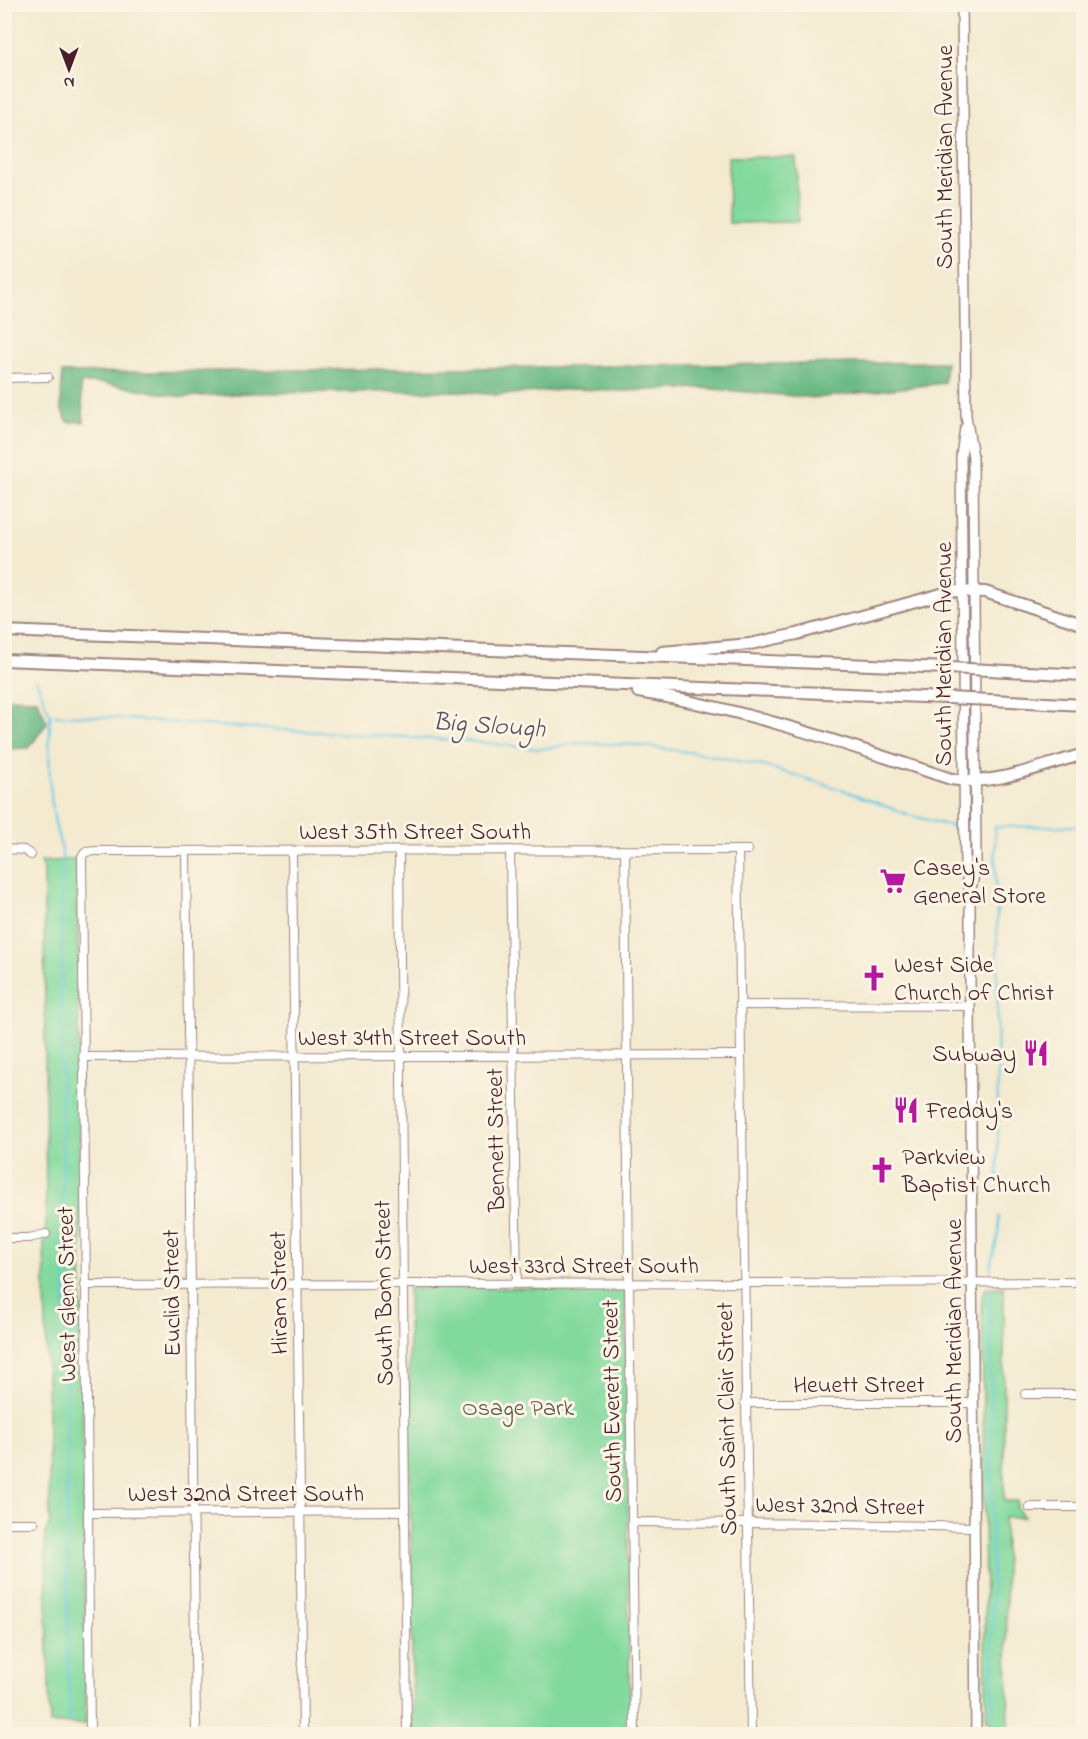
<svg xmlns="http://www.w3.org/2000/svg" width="1088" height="1739" font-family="'Indie Flower',sans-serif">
  <rect width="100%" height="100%" fill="#fcf5e5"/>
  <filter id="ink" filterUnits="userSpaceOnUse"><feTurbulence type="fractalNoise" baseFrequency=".0167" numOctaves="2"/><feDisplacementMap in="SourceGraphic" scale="12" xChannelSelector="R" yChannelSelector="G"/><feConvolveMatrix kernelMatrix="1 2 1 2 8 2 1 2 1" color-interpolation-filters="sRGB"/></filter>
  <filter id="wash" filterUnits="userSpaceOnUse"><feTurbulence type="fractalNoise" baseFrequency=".008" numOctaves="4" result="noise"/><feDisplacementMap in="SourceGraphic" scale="24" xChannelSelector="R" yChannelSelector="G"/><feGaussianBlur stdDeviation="1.35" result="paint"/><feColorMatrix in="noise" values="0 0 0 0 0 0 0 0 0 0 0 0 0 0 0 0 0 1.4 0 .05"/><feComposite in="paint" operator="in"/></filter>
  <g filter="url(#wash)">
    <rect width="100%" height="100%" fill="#f3ead0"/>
    <g fill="#82d99d" stroke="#667c64" stroke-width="1.5">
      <polygon points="728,157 796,157 798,222 729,223"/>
      <polygon points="77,859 86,1724 50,1724 45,1534 50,1523 44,1240 46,1224 44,870 41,862"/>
      <path d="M987,1287H1004V1501H1018L1017,1508L1024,1517L1004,1518L1009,1728C998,1729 989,1727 986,1716L982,1294Z"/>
      <polygon points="408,1288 626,1288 630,1732 413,1733"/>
    </g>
    <g fill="#69b984" stroke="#5a6c58" stroke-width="1.5">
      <polygon points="946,362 944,383 816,398 702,388 622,391 574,389 497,395 458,391 252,393 182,397 133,388 101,383 80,383 84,422 68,422 61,409 62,373"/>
      <polygon points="5,698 37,699 47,723 29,748 5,749"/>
    </g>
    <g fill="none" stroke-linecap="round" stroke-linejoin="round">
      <g stroke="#66c5e4" stroke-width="2">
        <polyline points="36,679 50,715 88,716 220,726 468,741 541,749 578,743 635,745 703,754 768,767 843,790 909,815 954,827"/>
        <path d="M50,715C49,760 47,806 62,849L61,1048L65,1289L69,1723"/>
        <polyline points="996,896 995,827 1084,826"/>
        <polyline points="997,908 998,1176"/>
        <polyline points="991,1271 991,1263 999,1232 999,1216"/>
        <polyline points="990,1289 993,1716"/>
      </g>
    </g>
  </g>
  <g filter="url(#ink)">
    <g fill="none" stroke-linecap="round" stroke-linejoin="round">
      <g stroke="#9e847e" stroke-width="10">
        <g id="minor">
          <polyline points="4,378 48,377"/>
          <polyline points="4,849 24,850 31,855"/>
          <polyline points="510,850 517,1284"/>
          <polyline points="738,850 751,1734"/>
          <polyline points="186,851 196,1734"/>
          <polyline points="292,851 303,1734"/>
          <polyline points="399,851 407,1734"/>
          <polyline points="625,851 629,1284 635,1734"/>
          <polyline points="740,1005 970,1006"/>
          <polyline points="83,1057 741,1055"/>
          <polyline points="4,1238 29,1238 46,1234"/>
          <polyline points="85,1285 1084,1282"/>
          <polyline points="1025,1394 1084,1394"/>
          <polyline points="745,1403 973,1403"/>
          <polyline points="1029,1507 1084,1507"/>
          <polyline points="88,1513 405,1511"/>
          <polyline points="632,1522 841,1524 974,1527"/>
          <polyline points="4,1523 34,1523"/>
          <polyline points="90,1734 82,856 86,852 96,851 748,850"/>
        </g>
      </g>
      <g stroke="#9e847e" stroke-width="12">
        <g id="major">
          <polyline points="962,4 966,416 973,457 976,867 970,892 970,1006 976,1734"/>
          <polyline points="965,428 961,456 965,867 969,887"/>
        </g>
      </g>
      <g stroke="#9e847e" stroke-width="14">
        <g id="highway">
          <polyline points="4,631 948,668"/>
          <polyline points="662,652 750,644 797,634 952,591 985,592 1084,625"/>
          <polyline points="4,660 948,698"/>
          <polyline points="989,670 1084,675"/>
          <path d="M638,692C746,709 848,745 951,779C993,787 1043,765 1084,754"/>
          <polyline points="990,700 1084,705"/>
        </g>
      </g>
      <use href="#minor" stroke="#fff" stroke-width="8"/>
      <use href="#major" stroke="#fff" stroke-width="9"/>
      <use href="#highway" stroke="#fff" stroke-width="10"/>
      <g stroke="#9e847e" stroke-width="14" stroke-linecap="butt">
        <g id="highway-bridge">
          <polyline points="948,668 989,670"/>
          <polyline points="948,698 990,700"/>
        </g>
      </g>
      <use href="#highway-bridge" stroke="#fff" stroke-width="10"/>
    </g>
  </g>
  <defs>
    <g id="supermarket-bare" transform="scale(2.07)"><path d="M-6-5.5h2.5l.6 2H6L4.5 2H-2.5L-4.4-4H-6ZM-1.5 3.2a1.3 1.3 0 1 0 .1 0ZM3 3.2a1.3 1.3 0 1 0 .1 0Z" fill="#b5179e" stroke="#fcf5e5" stroke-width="2.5" paint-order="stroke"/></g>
    <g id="church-bare" transform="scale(2.07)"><path d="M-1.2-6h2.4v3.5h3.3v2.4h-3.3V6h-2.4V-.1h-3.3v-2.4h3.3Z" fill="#b5179e" stroke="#fcf5e5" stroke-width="2.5" paint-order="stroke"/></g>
    <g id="restaurant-bare" transform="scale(2.07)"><path d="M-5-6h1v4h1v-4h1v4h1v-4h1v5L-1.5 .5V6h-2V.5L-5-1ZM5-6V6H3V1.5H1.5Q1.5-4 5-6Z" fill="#b5179e" stroke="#fcf5e5" stroke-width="2.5" paint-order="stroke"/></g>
  </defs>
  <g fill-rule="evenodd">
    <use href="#supermarket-bare" x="893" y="881"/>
    <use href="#church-bare" x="874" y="978"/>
    <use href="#restaurant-bare" x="1036" y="1053"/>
    <use href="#restaurant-bare" x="906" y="1110"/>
    <use href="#church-bare" x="882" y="1170"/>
  </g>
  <g text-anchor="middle" stroke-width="6" stroke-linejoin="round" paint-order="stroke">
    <g font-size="24" fill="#4a1f2b" stroke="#fcf5e5">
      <text transform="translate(944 157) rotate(-90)" y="8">South Meridian Avenue</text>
      <text transform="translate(943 654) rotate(-90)" y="8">South Meridian Avenue</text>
      <text x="415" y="839">West 35th Street South</text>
      <text x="412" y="1045">West 34th Street South</text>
      <text transform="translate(495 1140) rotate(-91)" y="8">Bennett Street</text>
      <text x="584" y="1273">West 33rd Street South</text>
      <text transform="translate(171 1293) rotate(-91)" y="8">Euclid Street</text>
      <text transform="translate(278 1293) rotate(-91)" y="8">Hiram Street</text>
      <text transform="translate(383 1293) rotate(-91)" y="8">South Bonn Street</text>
      <text transform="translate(66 1294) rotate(-91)" y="8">West Glenn Street</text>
      <text transform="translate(953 1331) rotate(-90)" y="8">South Meridian Avenue</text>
      <text x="859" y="1392">Heuett Street</text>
      <text transform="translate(611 1401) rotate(-91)" y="8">South Everett Street</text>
      <text transform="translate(726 1419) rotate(-91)" y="8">South Saint Clair Street</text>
      <text x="246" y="1501">West 32nd Street South</text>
      <text transform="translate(840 1505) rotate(1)" y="8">West 32nd Street</text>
    </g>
    <g font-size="24" fill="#4a1f2b" stroke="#fcf5e5" text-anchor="start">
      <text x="913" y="875">Casey's<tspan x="913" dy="28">General Store</tspan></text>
      <text x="894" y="972">West Side<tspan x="894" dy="28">Church of Christ</tspan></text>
      <text x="1016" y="1061" text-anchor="end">Subway</text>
      <text x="926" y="1118">Freddy's</text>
      <text x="902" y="1164">Parkview<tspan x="902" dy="28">Baptist Church</tspan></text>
    </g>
    <g font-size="24" fill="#5b574d" stroke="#fcf5e5">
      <text x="518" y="1415">Osage Park</text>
    </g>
    <g font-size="26" font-style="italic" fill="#525162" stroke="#fcf5e5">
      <text transform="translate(489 724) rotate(4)" y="9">Big Slough</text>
    </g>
  </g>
  <rect width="1088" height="1739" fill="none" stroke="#fcf5e5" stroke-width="24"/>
  <g transform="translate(69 69) rotate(180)" stroke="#fcf5e5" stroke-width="4.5" paint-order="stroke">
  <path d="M0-4.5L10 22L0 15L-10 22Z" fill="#4a1f2b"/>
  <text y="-9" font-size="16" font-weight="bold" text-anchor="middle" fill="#4a1f2b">N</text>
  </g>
</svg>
